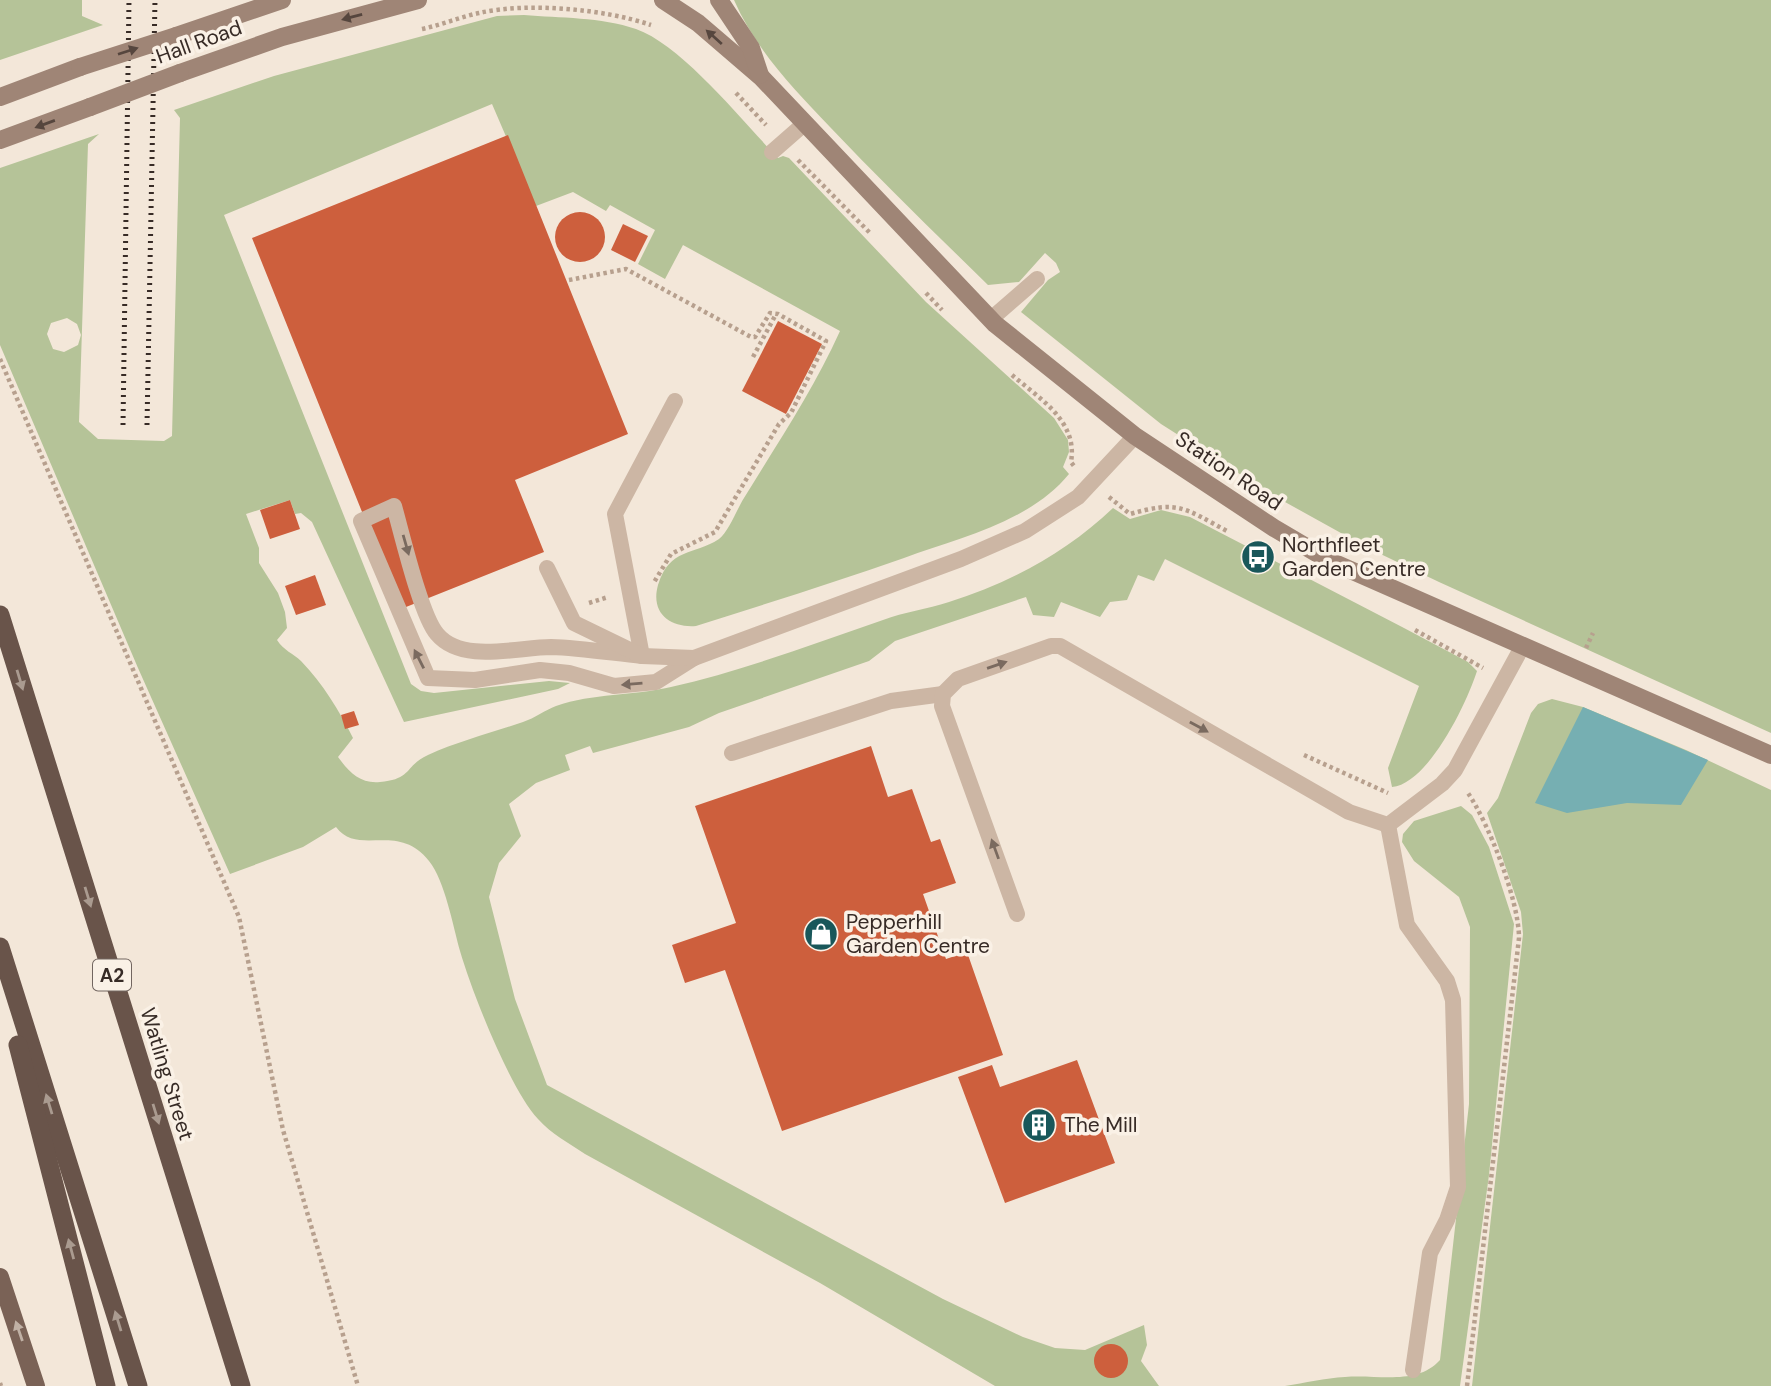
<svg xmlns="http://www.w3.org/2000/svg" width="1771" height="1386" font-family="'DM Sans',sans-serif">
  <rect width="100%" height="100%" fill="#f3e7d9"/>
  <g fill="#b5c398" fill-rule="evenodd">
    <polygon points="0,0 82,0 82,16 103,25 0,60"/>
    <path d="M734,0H1771V733L1439,582L1368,548L1276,497L1161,424L1021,312L1048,280L1060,272L1056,263L1045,253L1019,282L988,285C935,233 881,181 830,127C793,88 756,50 734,0Z"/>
    <path d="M524,15C560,18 601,17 636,29C682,45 743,122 778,158L783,156L789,158L926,302L1054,418L1068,440L1069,452L1063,467L1069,474C1030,522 959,538 904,558C835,582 766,604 696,626C671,628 650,614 658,585C670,547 693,556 719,539C729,531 737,509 744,498C777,444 814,389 840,331L683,245L665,279L638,264L655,230L610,205L606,211L573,192L536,206L492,104L224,215L411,684L421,691L434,693L549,681L570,683L558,689L404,722L312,522L301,513L295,514L290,500L246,514L259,548V563L278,593L285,612L287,628L277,640C284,651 293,653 301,661C323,684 339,710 353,738L338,757C349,772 360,784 380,782C413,779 404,766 428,755C459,741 491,733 523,722C535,718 545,710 556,706C593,693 633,696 671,687C742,671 813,644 883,620C904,612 927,609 949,602C1010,583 1067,552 1113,508L1130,519L1161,510L1190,517L1404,628L1468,662L1477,671C1467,703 1428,784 1392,787L1388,768L1419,686L1165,559L1154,581L1138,575L1127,600L1110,602L1100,617L1061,602L1054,617L1033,615L1026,597L895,641L869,661L719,713L689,727L593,753L590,746L565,755L570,770L536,783L509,804L521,836L499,863L489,897L515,999L547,1085L943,1299L1023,1337L1055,1348L1085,1350L1144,1325L1147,1345L1141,1361L1159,1386H995L820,1283L585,1154C569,1143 551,1134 538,1119C510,1089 472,992 460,951C453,926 445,881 429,861C398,821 358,857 336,827L303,847L230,874L138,668L0,345V168L99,134L88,144L79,422L98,439L164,441L172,436L180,118L174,110L274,76L497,16ZM67,318L77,324L81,335L78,345L64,352L53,349L47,334L51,323Z"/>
    <polygon points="1552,699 1583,707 1686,750 1771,790 1771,1386 1472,1386 1523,934 1521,912 1487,813 1498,798 1531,713 1538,704"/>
    <path d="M1461,806L1472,815L1489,847L1514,924L1489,1175L1460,1386H1285C1305,1383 1325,1378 1345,1377C1377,1374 1417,1386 1440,1360L1469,1104L1470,927L1459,897L1414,861L1402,842L1403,834L1414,821Z"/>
  </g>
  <polygon fill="#76afb2" points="1583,707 1708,760 1681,805 1627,803 1567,813 1535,803"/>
  <g fill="#cd5f3d">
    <polygon points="508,135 628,434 515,480 544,552 401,609 252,238"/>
    <circle cx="580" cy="237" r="25"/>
    <polygon points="623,224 648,236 635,262 611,250"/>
    <polygon points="778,321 822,344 786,414 742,391"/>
    <polygon points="290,500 300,529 270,539 260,510"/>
    <polygon points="315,575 326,605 296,615 285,586"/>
    <polygon points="354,711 359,725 345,729 341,715"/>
    <polygon points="871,746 888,797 912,789 931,842 940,839 956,883 923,894 946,959 967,952 1003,1055 782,1131 725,970 685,983 672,945 736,923 695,806"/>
    <polygon points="1077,1060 1115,1163 1005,1203 958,1077 992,1065 1000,1087"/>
    <circle cx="1111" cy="1361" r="17"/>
  </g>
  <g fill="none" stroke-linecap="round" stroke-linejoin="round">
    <g stroke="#b7a08e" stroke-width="4.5" stroke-dasharray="3.5 3.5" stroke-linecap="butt">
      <path d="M422,29C441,25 460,17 479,13C528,2 604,9 651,25"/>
      <polyline points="736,93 766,125"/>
      <polyline points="798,160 870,233"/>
      <polyline points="569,280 626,269 751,337 755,337 770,313 778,314 826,341 791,413 779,424 715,532 671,554 653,584"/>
      <polyline points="926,293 942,310"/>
      <polyline points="753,357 775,316"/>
      <polyline points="0,359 239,917 283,1130 358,1386"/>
      <path d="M1012,375C1040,399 1078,421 1071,462L1074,466"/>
      <path d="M1109,497L1130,514C1179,500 1184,508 1227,531"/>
      <polyline points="589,603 608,597"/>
      <polyline points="1415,630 1483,668"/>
      <polyline points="1586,648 1593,633"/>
      <polyline points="1304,755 1388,793"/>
      <polyline points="0,1383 1,1386"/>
      <path d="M1467,1386L1519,938C1519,901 1489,824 1468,793"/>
    </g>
    <g stroke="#ccb6a4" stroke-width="16">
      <polyline points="772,152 804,124"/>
      <polyline points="991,319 1037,279"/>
      <path d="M675,401L615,514L642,656C612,653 581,648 551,647C518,647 462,664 437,634C421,616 402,534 394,506L361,521L428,678L475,680L540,670L569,673L614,686L656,682L694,658"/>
      <polyline points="547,568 574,623 642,656 694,658 961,559 1025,531 1078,497 1135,436"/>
      <polyline points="732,753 891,701 943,694"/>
      <polyline points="1388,825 1407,925 1447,981 1453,1000 1458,1187 1447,1220 1430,1253 1413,1370"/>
      <polyline points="1017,914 942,706 943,694 958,679 1051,646 1060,646 1349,812 1388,825 1442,784 1455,770 1522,647"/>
    </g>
    <g stroke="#9f8576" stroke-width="18">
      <polyline points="663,0 698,23 762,78 995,324 1135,436 1274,528 1330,561 1771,755"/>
      <polyline points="719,0 751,48 760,75"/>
      <polyline points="176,36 282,0"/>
      <polyline points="180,73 282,37 418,0"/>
      <polyline points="0,97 80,67"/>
      <polyline points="0,140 90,107"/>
    </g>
    <polyline stroke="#7a6256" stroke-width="18" points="0,1277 36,1386"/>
    <g stroke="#69544a" stroke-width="19">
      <polyline points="0,615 241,1386"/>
      <polyline points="0,947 138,1386"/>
      <polyline points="18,1045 106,1386"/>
    </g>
    <g stroke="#372b26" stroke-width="5" stroke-dasharray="2 5" stroke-linecap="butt">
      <polyline points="123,425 129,0"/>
      <polyline points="147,425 155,0"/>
    </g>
    <g stroke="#9f8576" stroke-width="18">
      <polyline points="80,67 176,36"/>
      <polyline points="90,107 180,73"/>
    </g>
  </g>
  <defs><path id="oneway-solid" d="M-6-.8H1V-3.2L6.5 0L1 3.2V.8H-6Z" transform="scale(1.75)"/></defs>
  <g fill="#56463e">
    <use href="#oneway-solid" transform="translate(352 17) rotate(165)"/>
    <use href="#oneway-solid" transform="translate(714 37) rotate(-138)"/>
    <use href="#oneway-solid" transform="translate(128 51) rotate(-18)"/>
    <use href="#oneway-solid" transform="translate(45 124) rotate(160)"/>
  </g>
  <g fill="#7a6a5f">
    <use href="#oneway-solid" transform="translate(406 545) rotate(74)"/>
    <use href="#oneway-solid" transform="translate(419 659) rotate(-117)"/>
    <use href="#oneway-solid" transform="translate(997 665) rotate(-19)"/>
    <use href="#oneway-solid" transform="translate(632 684) rotate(175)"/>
    <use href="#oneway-solid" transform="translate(1199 727) rotate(29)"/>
    <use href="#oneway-solid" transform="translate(995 849) rotate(-110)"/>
  </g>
  <g fill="#aa9b90">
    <use href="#oneway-solid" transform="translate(20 680) rotate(73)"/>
    <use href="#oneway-solid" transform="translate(88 897) rotate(73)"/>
    <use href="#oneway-solid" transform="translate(49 1104) rotate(-107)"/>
    <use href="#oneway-solid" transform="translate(156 1114) rotate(73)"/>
    <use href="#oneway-solid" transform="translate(71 1249) rotate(-105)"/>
    <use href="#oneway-solid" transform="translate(118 1321) rotate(-107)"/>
  </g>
  <use fill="#c0b1a5" href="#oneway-solid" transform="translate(19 1331) rotate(-109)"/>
  <defs>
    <g id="bus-disc" transform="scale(1.75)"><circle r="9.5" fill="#19575a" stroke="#faf1e6"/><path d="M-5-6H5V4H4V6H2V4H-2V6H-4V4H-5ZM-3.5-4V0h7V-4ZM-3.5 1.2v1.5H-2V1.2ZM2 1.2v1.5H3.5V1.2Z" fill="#fff"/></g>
    <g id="shop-disc" transform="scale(1.75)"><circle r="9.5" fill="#19575a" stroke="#faf1e6"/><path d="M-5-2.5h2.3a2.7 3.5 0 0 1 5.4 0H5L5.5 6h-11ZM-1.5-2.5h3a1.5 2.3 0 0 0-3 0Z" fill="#fff"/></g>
    <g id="building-disc" transform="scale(1.75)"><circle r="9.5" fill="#19575a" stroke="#faf1e6"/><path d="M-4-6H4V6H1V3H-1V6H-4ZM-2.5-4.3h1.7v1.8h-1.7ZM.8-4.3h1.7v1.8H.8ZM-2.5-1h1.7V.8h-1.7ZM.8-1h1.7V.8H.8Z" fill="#fff"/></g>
  </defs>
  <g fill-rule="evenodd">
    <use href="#bus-disc" x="1258" y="557"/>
    <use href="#shop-disc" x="821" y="934"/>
    <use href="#building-disc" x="1039" y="1125"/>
  </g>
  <g text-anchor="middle" stroke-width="7" stroke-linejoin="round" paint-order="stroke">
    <rect fill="#faf1e6" stroke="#726660" stroke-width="2" x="93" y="959.5" width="38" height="31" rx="5"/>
    <g font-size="19" font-weight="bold" fill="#372b26">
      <text x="112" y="982">A2</text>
    </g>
    <g font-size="21" fill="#372b26" stroke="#faf1e6">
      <text transform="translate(199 42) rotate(-20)" y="7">Hall Road</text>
      <text transform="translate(1229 471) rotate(34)" y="7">Station Road</text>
      <text transform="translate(167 1074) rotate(73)" y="7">Watling Street</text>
    </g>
    <g font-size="21" fill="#372b26" stroke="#faf1e6" text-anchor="start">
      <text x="1282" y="552">Northfleet<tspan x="1282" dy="24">Garden Centre</tspan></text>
      <text x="846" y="929">Pepperhill<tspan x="846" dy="24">Garden Centre</tspan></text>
      <text x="1064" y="1132">The Mill</text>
    </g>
  </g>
</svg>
